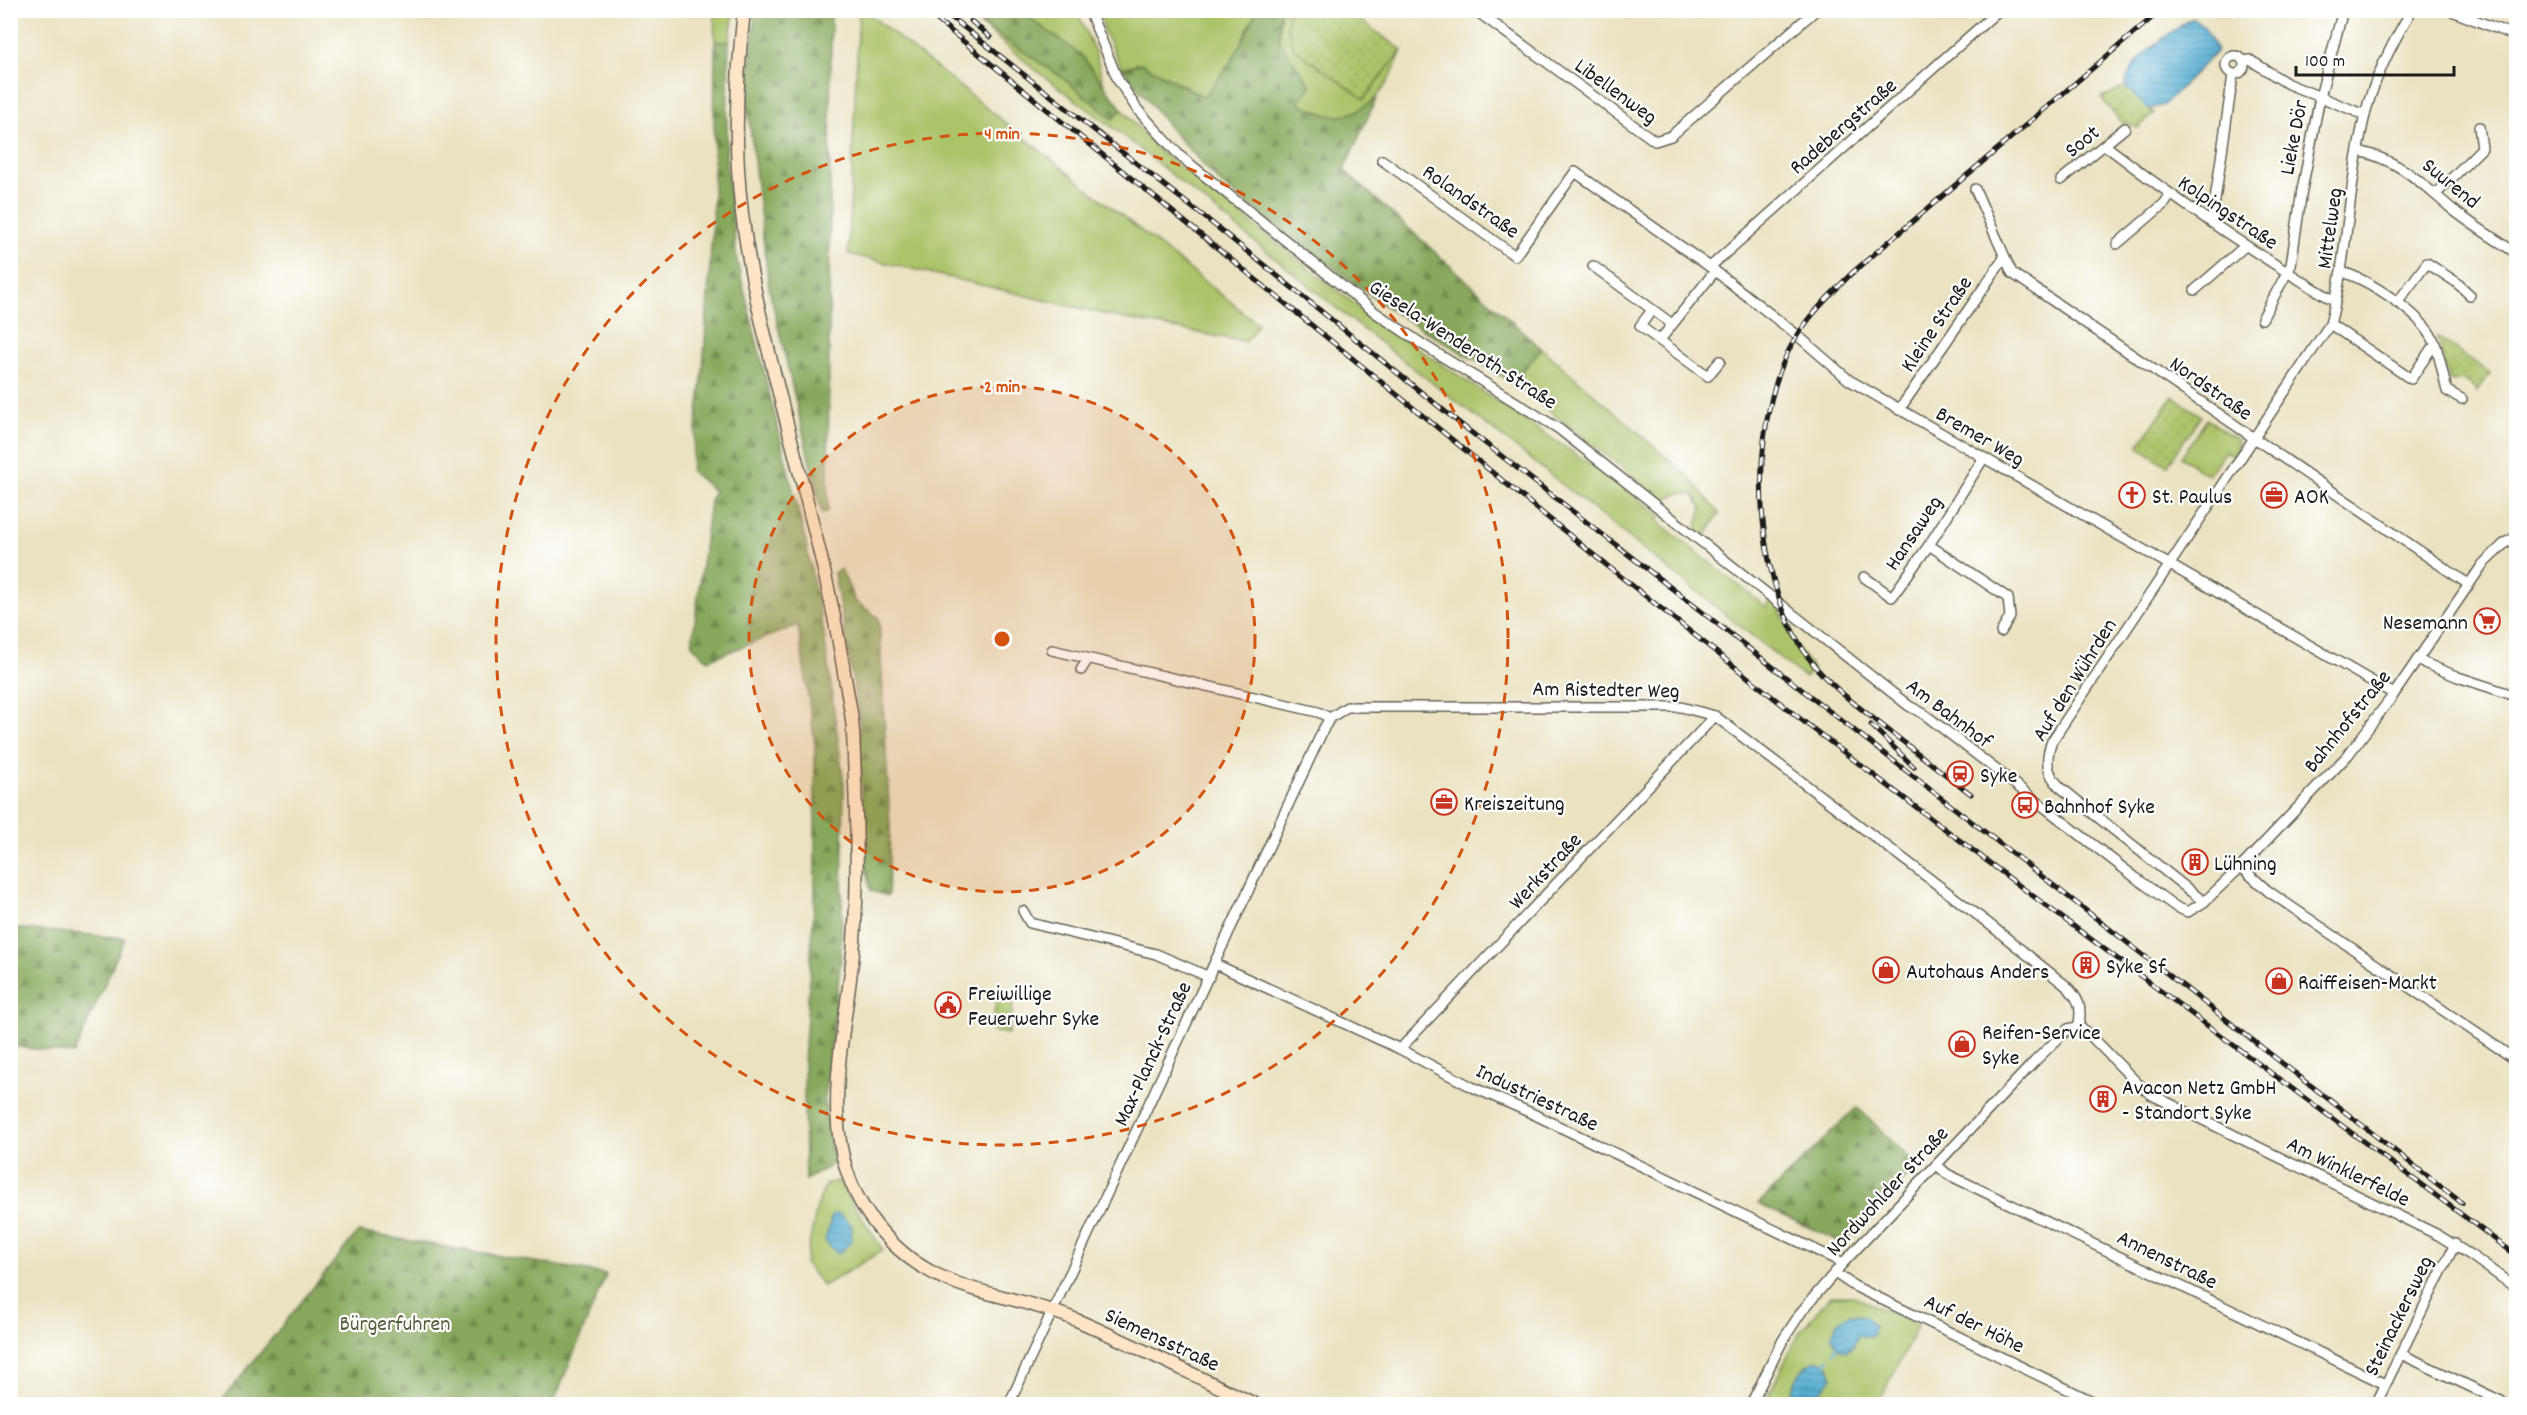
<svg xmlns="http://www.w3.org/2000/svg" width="2527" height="1415" font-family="Dekko,sans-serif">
  <defs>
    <pattern id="forest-firs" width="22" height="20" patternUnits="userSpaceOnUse" patternTransform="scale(1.5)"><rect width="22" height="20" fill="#88a95d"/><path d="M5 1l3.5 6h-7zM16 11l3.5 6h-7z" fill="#6e894c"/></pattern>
    <pattern id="park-dots" width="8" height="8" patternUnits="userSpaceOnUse" patternTransform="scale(1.5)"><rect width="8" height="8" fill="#abc369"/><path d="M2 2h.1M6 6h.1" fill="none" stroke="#93a75a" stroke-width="1.8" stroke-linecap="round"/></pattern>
    <pattern id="water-rules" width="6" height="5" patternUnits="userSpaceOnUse" patternTransform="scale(1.5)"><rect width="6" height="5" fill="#52acd0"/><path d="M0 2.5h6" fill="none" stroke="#438ba8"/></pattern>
  </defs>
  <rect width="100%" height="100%" fill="#fff"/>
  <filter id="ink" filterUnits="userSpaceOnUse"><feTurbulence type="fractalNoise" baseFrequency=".0167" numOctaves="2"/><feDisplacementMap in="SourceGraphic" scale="12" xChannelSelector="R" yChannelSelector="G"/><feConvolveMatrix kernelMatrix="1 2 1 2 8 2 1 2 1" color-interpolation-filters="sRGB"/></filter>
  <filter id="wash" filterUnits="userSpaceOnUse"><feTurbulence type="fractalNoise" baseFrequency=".008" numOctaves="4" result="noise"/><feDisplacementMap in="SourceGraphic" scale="24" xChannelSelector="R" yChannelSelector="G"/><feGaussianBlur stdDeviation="1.35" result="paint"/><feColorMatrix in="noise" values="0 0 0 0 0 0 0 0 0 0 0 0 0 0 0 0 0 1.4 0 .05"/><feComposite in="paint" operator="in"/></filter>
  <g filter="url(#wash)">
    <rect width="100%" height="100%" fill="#eae2c1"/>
    <g fill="#abc369" stroke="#647042" stroke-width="1.5" fill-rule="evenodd">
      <polygon points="714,11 734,11 729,42 715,42"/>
      <polygon points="859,11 865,11 1258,324 1246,342 1121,318 848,254"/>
      <polygon points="1020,11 1074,11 1078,14 1095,52 1104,85 1081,55"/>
      <polygon points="1099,11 1257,11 1233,59 1204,97 1141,63 1122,68 1105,34"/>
      <path d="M1280,11H1289L1287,26L1364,99L1402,50C1391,80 1369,124 1329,117C1319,115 1308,107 1299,103L1279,41Z"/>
      <polygon points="973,18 1059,75 1113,119 1122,109 1157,149 1370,316 1618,483 1661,516 1657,521 1766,607 1771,600 1776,601 1794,643 1813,669 1805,678 1523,453 1360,327 1120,133 1038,72"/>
      <polygon points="1541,348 1689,477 1719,513 1705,537 1696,530 1702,508 1694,495 1681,493 1664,500 1513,383"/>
      <polygon points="2207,419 2236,439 2238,449 2233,456 2225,451 2208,475 2181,457"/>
      <polygon points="998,992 1015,995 1008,1034 991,1031"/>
      <polygon points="839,1182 883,1250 823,1286 805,1264 817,1207 826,1183"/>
      <path d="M1830,1296H1853L1918,1325L1878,1404H1799L1808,1402L1806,1365L1798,1377L1788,1403L1792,1404H1764L1799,1333ZM1875,1328L1871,1337L1858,1335L1838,1348L1831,1336Z"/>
    </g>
    <g fill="url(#forest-firs)" stroke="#52623c" stroke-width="1.5">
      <polygon points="755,11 831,11 828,511 822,514 769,287 747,102"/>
      <polygon points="962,11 1020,11 1081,55 1122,109 1113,119 1059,75"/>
      <path d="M1257,11H1280L1279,41L1311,86L1299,103C1335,120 1342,122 1376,99L1344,170L1541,348L1513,383L1394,312L1222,185L1174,133L1122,68L1141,63L1204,97L1233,59Z"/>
      <polygon points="715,42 729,42 726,163 737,261 805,539 824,634 844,785 841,958 824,1102 835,1163 805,1180 804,1062 815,890 815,745 798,625 708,660 692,645 710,501 714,491 691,471 703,370 713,220"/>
      <polygon points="841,569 855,601 879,618 890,826 888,896 871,891 864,856 859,717 834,573"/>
      <polygon points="11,928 125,938 74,1054 11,1046"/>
      <polygon points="1857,1107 1917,1165 1843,1243 1758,1204"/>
      <polygon points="358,1232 606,1274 553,1404 219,1404"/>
    </g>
    <g fill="url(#park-dots)" stroke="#647042" stroke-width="1.5">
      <polygon points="1289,11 1347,11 1402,50 1364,99 1293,48 1287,26"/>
      <polygon points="2125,87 2154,113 2138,128 2121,122 2101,98"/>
      <path d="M2437,336L2490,373L2477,391C2469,380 2462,380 2449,381Z"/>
      <polygon points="2173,396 2201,416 2167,466 2138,446"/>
    </g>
    <g fill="url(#water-rules)" stroke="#376476" stroke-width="1.5">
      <path d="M2193,18L2204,26L2217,51L2164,105L2149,109L2125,87C2127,61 2172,31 2193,18Z"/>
      <polygon points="838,1213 852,1225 851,1242 838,1254 825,1241 832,1215"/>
      <polygon points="1849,1314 1865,1316 1875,1328 1871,1337 1858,1335 1854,1346 1846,1351 1838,1348 1831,1336 1838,1322"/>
      <path d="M1820,1360L1829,1366L1832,1377C1821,1392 1809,1409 1787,1403C1793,1386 1800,1362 1820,1360Z"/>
    </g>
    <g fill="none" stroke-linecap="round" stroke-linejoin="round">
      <g stroke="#52acd0" stroke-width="3">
        <polyline points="1834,1352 1837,1347"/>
        <polyline points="1825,1363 1829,1359"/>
      </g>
    </g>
  </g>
  <g filter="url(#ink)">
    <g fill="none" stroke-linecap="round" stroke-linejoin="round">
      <g stroke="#646156" stroke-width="12">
        <g id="minor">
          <polyline points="1089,10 1118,80 1137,109 1180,156 1376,313 1422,344 1559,429 1909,706 1924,714 2136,878 2176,907 2188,912 2204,902 2241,867 2348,755 2394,694 2483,564 2505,543 2516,537"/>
          <polyline points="1475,10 1655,141 1671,136 1816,10"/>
          <polyline points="2449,10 2516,36"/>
          <circle cx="2235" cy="65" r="9"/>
          <polyline points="2243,61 2250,60 2288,84 2365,115"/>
          <path d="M2106,146C2177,201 2251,251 2328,297L2336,300"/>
          <path d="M2359,151C2403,162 2418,181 2452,209C2472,225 2495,239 2516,253"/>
          <polyline points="1382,160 1515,256 1575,172 1710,267 1797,335 1849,380 2394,694"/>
          <polyline points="2061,180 2125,128"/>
          <polyline points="1975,189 2012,273 2468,584"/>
          <polyline points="2436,194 2482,148 2479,127"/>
          <polyline points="2212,221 2233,75"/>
          <polyline points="2117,244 2165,203 2170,195"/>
          <polyline points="1593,266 1672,324"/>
          <polyline points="1710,267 1999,10"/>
          <path d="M2342,272C2369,280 2422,314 2434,341C2440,356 2443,375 2447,391L2462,399"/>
          <polyline points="2195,290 2245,246"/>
          <polyline points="2397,303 2427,263 2456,282 2470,295"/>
          <polyline points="1652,310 1640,326 1708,376 1720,361"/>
          <polyline points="2262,319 2291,265 2302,190 2320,97 2343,10"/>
          <polyline points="2330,324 2411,379 2431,349 2436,348"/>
          <polyline points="1660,340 1715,271"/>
          <polyline points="1899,410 2004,258"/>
          <polyline points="1929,545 2008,598 2010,617 2001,632"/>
          <polyline points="1864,577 1892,597 1929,545 1983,459"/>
          <polyline points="1052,650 1318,712 1330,718"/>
          <polyline points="2417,660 2458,677 2516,696"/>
          <polyline points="1081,670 1088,659"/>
          <polyline points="2241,867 2268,891 2516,1060"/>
          <path d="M2204,902L2060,787C2046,773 2045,759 2052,741L2330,324C2348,256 2348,184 2365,115C2374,78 2392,43 2412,10"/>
          <polyline points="1023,911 1030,923 1156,954 1209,977"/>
          <polyline points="1215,964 1400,1049 1472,1087 1529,1112 1843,1263"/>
          <polyline points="2078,1027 2086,1031 2137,1083 2152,1095 2438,1235 2472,1256 2516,1288"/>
          <polyline points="1400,1049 1715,716"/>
          <polyline points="1937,1165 1947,1174 2385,1384"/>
          <polyline points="1835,1273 1854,1286 2098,1404"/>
          <polyline points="2401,1354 2501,1401 2502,1404"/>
          <path d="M1009,1404L1324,728L1330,718L1347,707H1681L1715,716L1984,920L2065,985C2079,998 2083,1008 2078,1027"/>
          <polyline points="1751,1404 1783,1340 1802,1311 1843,1263 2035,1061 2068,1029 2078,1027"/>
          <polyline points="2376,1404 2455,1244"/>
        </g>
      </g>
      <g stroke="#646156" stroke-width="15">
        <path id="secondary" d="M744,10C738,63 735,116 738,169C743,261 770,357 793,447C812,520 831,592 843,666C846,688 852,710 853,732C856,802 859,872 854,941C848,1032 811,1135 870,1217C928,1297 993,1286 1074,1319C1135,1345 1195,1376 1255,1404"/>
      </g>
      <use href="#minor" stroke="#fff" stroke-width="9"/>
      <use href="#secondary" stroke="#fde5c5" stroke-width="12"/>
      <g stroke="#1c1c1c" stroke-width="5">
        <g id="rail">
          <polyline points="925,10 1595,556 1808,725 2037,899 2516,1255"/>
          <polyline points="942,10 1207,219 1463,426 2462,1203"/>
          <polyline points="971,21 990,37"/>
          <polyline points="1871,725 1914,767"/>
          <path d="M1971,794C1943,773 1915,751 1888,730C1864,711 1839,693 1819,671C1754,596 1747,451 1783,363C1797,327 1825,300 1852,273L2161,10"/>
        </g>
      </g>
      <use href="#rail" stroke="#fff" stroke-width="3" stroke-dasharray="9" stroke-linecap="butt"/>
    </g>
  </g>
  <circle cx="1002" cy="639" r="253" fill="#d4530e" fill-opacity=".12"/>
  <g fill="none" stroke="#d4530e" stroke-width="3" stroke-dasharray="10 8">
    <circle cx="1002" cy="639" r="253"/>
    <circle cx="1002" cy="639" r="506"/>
  </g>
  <defs>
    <g id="church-ring" transform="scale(1.35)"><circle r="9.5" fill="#fff" stroke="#c8321e" stroke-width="1.5"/><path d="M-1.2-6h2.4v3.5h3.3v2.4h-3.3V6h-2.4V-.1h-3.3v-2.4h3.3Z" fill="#c8321e"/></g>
    <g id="office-ring" transform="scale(1.35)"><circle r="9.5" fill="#fff" stroke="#c8321e" stroke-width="1.5"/><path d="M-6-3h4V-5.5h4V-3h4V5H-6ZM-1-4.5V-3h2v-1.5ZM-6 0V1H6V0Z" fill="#c8321e"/></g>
    <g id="supermarket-ring" transform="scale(1.35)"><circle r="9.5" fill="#fff" stroke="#c8321e" stroke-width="1.5"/><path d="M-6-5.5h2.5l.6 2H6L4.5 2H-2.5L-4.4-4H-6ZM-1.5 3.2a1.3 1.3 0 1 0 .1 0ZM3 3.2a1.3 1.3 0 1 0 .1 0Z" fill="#c8321e"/></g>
    <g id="station-ring" transform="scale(1.35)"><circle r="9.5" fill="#fff" stroke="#c8321e" stroke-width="1.5"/><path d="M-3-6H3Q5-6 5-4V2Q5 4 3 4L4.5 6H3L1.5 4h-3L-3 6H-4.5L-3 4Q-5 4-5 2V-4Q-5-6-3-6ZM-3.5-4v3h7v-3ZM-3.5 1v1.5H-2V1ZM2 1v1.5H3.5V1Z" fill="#c8321e"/></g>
    <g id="bus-ring" transform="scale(1.35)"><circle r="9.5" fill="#fff" stroke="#c8321e" stroke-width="1.5"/><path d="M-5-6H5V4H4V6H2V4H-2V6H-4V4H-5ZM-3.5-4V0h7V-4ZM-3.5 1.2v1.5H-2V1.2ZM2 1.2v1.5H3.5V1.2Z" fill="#c8321e"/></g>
    <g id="building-ring" transform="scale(1.35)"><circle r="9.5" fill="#fff" stroke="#c8321e" stroke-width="1.5"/><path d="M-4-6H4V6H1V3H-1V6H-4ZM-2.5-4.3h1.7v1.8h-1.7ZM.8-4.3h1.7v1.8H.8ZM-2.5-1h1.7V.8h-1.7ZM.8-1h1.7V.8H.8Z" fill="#c8321e"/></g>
    <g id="shop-ring" transform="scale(1.35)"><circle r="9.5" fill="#fff" stroke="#c8321e" stroke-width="1.5"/><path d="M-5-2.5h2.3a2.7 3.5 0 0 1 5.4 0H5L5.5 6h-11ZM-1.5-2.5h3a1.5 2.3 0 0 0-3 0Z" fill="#c8321e"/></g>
    <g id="civic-ring" transform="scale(1.35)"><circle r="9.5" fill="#fff" stroke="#c8321e" stroke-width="1.5"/><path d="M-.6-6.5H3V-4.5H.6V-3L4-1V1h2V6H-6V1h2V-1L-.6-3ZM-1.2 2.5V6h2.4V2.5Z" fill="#c8321e"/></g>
  </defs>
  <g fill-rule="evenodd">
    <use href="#church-ring" x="2132" y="495"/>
    <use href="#office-ring" x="2274" y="495"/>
    <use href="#supermarket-ring" x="2487" y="621"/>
    <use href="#station-ring" x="1960" y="774"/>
    <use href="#office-ring" x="1444" y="802"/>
    <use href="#bus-ring" x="2025" y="805"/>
    <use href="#building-ring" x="2195" y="862"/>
    <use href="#building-ring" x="2086" y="965"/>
    <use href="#shop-ring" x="1886" y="970"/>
    <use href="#shop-ring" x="2279" y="981"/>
    <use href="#civic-ring" x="948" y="1005"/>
    <use href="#shop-ring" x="1962" y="1044"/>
    <use href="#building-ring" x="2103" y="1099"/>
  </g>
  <g text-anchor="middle" stroke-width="4.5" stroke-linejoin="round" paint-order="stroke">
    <g font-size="22" fill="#1c1c1c" stroke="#fff">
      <text transform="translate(1617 90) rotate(36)" y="8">Libellenweg</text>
      <text transform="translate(1842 125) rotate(-41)" y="8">Radebergstraße</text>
      <text transform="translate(2292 137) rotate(-79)" y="8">Lieke Dör</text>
      <text transform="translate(2081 140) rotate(-39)" y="8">Soot</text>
      <text transform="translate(2452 182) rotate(39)" y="8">Suurend</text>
      <text transform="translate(1472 200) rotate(35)" y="8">Rolandstraße</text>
      <text transform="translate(2229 211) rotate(34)" y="8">Kolpingstraße</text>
      <text transform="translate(2328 228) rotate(-82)" y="8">Mittelweg</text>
      <text transform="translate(1935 323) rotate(-56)" y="8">Kleine Straße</text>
      <text transform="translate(1464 343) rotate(33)" y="8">Giesela-Wenderoth-Straße</text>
      <text transform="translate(2212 387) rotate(35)" y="8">Nordstraße</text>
      <text transform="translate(1981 435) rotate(30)" y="8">Bremer Weg</text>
      <text transform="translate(1912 532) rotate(-56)" y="8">Hansaweg</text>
      <text transform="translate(2073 679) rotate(-58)" y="8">Auf den Wührden</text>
      <text transform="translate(1606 688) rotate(1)" y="8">Am Ristedter Weg</text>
      <text transform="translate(1950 712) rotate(37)" y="8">Am Bahnhof</text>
      <text transform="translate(2346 720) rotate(-51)" y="8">Bahnhofstraße</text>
      <text transform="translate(1544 870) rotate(-47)" y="8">Werkstraße</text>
      <text transform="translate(1151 1053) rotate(-65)" y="8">Max-Planck-Straße</text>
      <text transform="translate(1538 1096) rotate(25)" y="8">Industriestraße</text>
      <text transform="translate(2349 1170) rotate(26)" y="8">Am Winklerfelde</text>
      <text transform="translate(1886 1190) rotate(-47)" y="8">Nordwohlder Straße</text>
      <text transform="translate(2168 1258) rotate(26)" y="8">Annenstraße</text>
      <text transform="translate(2397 1315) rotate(-64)" y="8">Steinackersweg</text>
      <text transform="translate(1975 1322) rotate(26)" y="8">Auf der Höhe</text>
      <text transform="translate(1163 1338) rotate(25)" y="8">Siemensstraße</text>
    </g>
    <g font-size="22" fill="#1c1c1c" stroke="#fff" text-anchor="start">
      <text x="2152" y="503">St. Paulus</text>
      <text x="2294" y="503">AOK</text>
      <text x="2468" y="629" text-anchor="end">Nesemann</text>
      <text x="1980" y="782">Syke</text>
      <text x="1464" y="810">Kreiszeitung</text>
      <text x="2044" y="813">Bahnhof Syke</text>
      <text x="2214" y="870">Lühning</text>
      <text x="2106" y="973">Syke Sf</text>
      <text x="1906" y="978">Autohaus Anders</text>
      <text x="2298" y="989">Raiffeisen-Markt</text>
      <text x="968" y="1000">Freiwillige<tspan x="968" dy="25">Feuerwehr Syke</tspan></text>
      <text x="1982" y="1039">Reifen-Service<tspan x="1982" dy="25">Syke</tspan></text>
      <text x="2122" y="1094">Avacon Netz GmbH<tspan x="2122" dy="25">- Standort Syke</tspan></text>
    </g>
    <g font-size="22" fill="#555f3b" stroke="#fff">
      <text x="395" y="1330">Bürgerfuhren</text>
    </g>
  </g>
  <circle cx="1002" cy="639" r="9" fill="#d4530e" stroke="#fff" stroke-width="3"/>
  <g font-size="18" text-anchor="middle" font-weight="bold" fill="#d4530e" stroke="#fff" stroke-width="4.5" stroke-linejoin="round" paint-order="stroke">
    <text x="1002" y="139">4 min</text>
    <text x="1002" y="392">2 min</text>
  </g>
  <rect width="2527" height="1415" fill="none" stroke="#fff" stroke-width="36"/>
  <path d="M2296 66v9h158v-9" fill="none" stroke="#1c1c1c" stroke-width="3"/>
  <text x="2305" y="66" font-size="18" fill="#1c1c1c" stroke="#ffffff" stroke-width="4.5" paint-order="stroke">100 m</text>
</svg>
